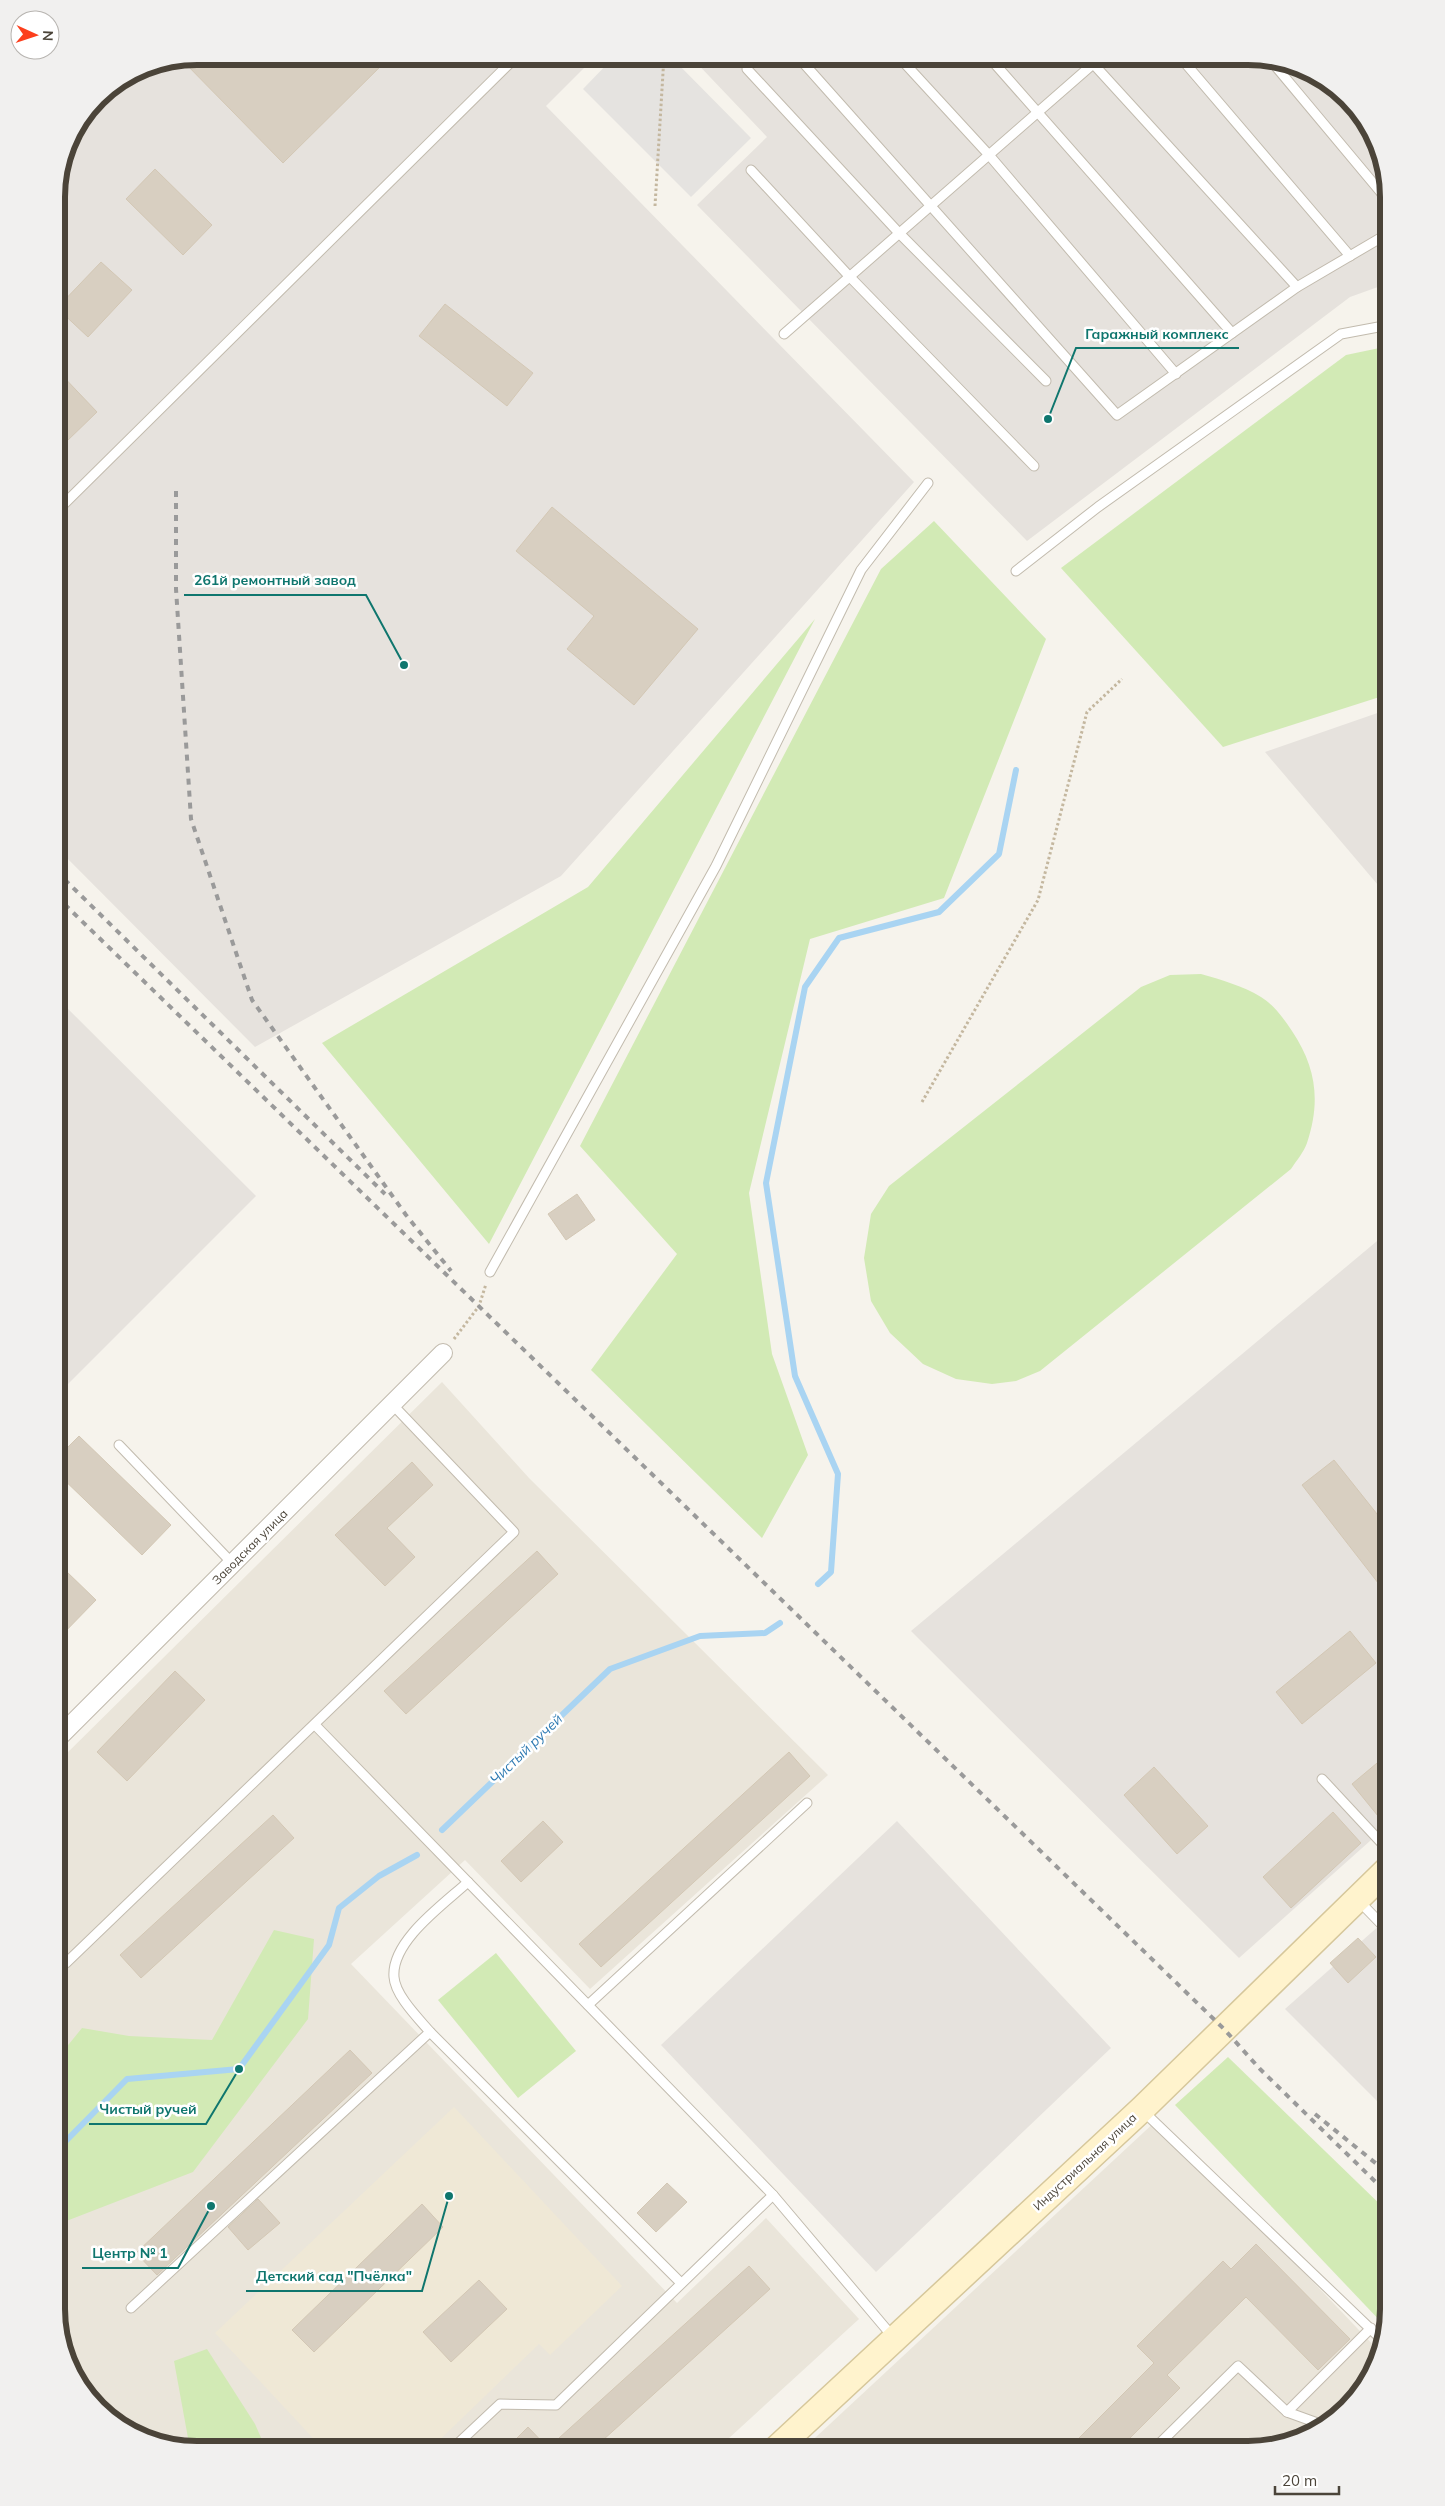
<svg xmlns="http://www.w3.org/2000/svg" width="1445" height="2506" font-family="Mulish,sans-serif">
  <rect width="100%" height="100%" fill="#f6f3ec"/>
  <g fill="#eae5da">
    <polygon points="442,1382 529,1478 828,1775 590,1989 465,1860 351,1964 677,2303 766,2218 859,2319 716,2450 188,2449 119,2426 71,2371 56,2309 56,1764"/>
    <polygon points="1158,2119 1377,2349 1365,2387 1310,2435 1249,2450 802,2450"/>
  </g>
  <g fill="#e6e2dd">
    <polygon points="197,56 596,56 546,106 914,482 561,876 255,1047 56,847 57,188 67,143 98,97 143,67"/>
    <polygon points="690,56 1258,57 1327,80 1374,135 1389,197 1389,283 1350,297 1027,541 697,205 767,137"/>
    <polygon points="1389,709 1389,898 1265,752"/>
    <polygon points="56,997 256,1196 56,1396"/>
    <polygon points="1389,1231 1389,1824 1239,1958 911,1631"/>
    <polygon points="897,1821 1111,2048 876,2272 661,2045"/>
    <polygon points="1389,1917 1389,2113 1285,2009"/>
  </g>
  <polygon fill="#efe8d6" points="454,2107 622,2286 550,2355 539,2344 429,2450 324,2450 215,2333"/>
  <g fill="#d2eab5">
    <polygon points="1389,346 1389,694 1223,747 1061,568 1346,355"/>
    <polygon points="934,521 1046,639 944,898 810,939 749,1193 772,1354 808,1455 762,1538 591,1370 677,1254 580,1146 881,569"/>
    <polygon points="815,619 489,1244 322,1043 588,887"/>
    <path d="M1201,974C1222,980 1243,986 1261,997C1274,1005 1284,1019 1292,1031C1316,1067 1321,1101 1307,1143C1304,1152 1296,1161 1291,1169L1040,1371L1016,1381L992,1384L956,1379L923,1364L890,1333L871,1301L864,1258L871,1214L889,1186L1141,987L1170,975Z"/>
    <polygon points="274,1930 314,1939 308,2019 193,2172 56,2225 56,2060 82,2028 129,2036 212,2040"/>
    <polygon points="496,1953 576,2051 518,2098 438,2000"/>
    <polygon points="1228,2057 1389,2213 1389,2310 1384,2325 1175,2105"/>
    <polygon points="207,2349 255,2424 266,2449 190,2449 174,2361"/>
  </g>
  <polygon fill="#e5e3e0" points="615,56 670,56 751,138 691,197 583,89"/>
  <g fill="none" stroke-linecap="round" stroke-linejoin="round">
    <g stroke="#a9d4f2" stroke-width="6">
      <polyline points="818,1584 831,1572 838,1474 795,1376 766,1183 805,987 839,938 939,912 999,854 1016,770"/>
      <polyline points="442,1830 610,1669 700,1636 765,1633 780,1623"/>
      <polyline points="56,2151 127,2079 239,2069 329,1945 339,1908 379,1876 417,1855"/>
    </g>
  </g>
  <g fill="#d8cfc1" stroke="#d3c7b4">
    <polygon points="196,56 391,56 283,163 181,59"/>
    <polygon points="155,169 212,225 183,255 126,199"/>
    <polygon points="101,262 132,290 88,337 57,308"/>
    <polygon points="445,304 533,373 507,406 419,336"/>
    <polygon points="57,370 97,412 67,441 56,430"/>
    <polygon points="552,507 698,629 634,705 567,649 594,616 516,551"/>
    <polygon points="577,1194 595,1220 566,1240 548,1214"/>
    <polygon points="79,1436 171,1525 142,1555 56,1472 56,1459"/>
    <polygon points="1334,1460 1389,1529 1389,1597 1302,1485"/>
    <polygon points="412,1462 433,1485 387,1528 415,1557 385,1586 335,1535"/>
    <polygon points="537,1551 558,1574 406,1714 384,1691"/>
    <polygon points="66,1571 96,1600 56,1641 56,1581"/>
    <polygon points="1350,1631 1376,1663 1302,1724 1276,1692"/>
    <polygon points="175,1671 205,1700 127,1781 97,1752"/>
    <polygon points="789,1752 810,1776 601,1967 579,1944"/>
    <polygon points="1389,1753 1389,1807 1378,1816 1352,1784"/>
    <polygon points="1154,1767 1208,1826 1177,1854 1124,1795"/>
    <polygon points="1333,1812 1361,1843 1291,1908 1263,1877"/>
    <polygon points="273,1815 294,1838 141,1978 120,1955"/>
    <polygon points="543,1821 563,1842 521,1882 501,1861"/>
    <polygon points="1358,1938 1376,1957 1348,1983 1330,1963"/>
    <polygon points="350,2050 372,2073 157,2275 136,2253"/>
    <polygon points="667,2183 687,2202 656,2232 637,2213"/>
    <polygon points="258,2199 280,2223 248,2250 228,2227"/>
    <polygon points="422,2204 443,2227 314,2352 292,2330"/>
    <polygon points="1256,2244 1350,2339 1318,2370 1246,2297 1167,2375 1180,2388 1118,2450 1067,2450 1154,2363 1137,2346 1223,2261 1231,2269"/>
    <polygon points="749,2266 770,2289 592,2450 505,2450 528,2427 548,2448"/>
    <polygon points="479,2280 507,2309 451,2362 423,2332"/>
  </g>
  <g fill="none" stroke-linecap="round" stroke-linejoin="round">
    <g stroke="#c2bbae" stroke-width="11">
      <g id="service">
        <polyline points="801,56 799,58 1117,415 1297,287 1389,233"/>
        <polyline points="898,56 989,155 1176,374"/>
        <polyline points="988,56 1232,333"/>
        <polyline points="1087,57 1297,287"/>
        <polyline points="1180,57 1350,256"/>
        <polyline points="1272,62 1389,202"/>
        <polyline points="747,69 899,233 1046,381"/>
        <polyline points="751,170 849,276 1034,466"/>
        <polyline points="784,334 1101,57"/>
        <polyline points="56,512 516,57"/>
        <polyline points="1016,571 1098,507 1341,334 1389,325"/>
        <polyline points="490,1272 716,866 861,570 928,483"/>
        <polyline points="119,1445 233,1564"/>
        <polyline points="315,1725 773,2195 893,2337"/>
        <polyline points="1322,1779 1389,1851"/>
        <path d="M468,1882C444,1904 391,1941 394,1977C395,1995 418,2018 430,2032L681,2283"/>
        <polyline points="1358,1900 1389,1932"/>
        <polyline points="56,1953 66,1963 514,1532 392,1404"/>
        <polyline points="588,2005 807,1803"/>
        <polyline points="1142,2110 1380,2338"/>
        <polyline points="131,2308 430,2032"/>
        <polyline points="1287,2412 1323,2425"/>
        <polyline points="451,2450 500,2404 556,2405 773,2195"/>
        <polyline points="1153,2450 1238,2366 1287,2412 1371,2328"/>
      </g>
    </g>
    <g stroke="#c2bbae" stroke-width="20">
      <polyline id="minor" points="56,1740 443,1353"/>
    </g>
    <g stroke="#d6c79b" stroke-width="28">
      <polyline id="secondary" points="775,2450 1142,2109 1389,1868"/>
    </g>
    <g stroke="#c4b79f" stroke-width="3" stroke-dasharray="2.5 2.5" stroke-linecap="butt">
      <polyline points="655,206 664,56"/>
      <polyline points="922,1102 1038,900 1087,712 1122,679"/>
      <polyline points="454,1339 479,1306 486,1284"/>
    </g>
    <use href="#service" stroke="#fff" stroke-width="9"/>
    <use href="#minor" stroke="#fff" stroke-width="18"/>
    <use href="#secondary" stroke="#fff3cd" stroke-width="25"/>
    <g stroke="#9a9a9a" stroke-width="4" stroke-dasharray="6 6" stroke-linecap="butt">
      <polyline points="176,491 176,589 191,819 252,1000 406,1215 451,1271"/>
      <polyline points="56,871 385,1194"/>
      <polyline points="56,896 1224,2029 1260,2069 1389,2195"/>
      <polyline points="1315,2114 1389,2174"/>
    </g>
  </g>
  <g text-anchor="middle" stroke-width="5" stroke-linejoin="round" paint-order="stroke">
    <g font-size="12" fill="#4b4439" stroke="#fff">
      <text transform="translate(250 1547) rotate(-45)" y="4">Заводская улица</text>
      <text transform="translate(1085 2162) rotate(-43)" y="4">Индустриальная улица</text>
    </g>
    <g font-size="14" font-style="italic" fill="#2e7ab2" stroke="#fff">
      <text transform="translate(526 1749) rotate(-44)" y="5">Чистый ручей</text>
    </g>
  </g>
  <path d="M0 0H1445V2506H0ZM197 65H1248A132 132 0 0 1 1380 197V2309A132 132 0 0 1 1248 2441H197A132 132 0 0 1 65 2309V197A132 132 0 0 1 197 65Z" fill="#f1f0ef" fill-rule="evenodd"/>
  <path fill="none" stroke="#4b4439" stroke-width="6" d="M197 65H1248A132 132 0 0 1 1380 197V2309A132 132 0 0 1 1248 2441H197A132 132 0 0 1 65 2309V197A132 132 0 0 1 197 65Z"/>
  <path fill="none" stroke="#0f766e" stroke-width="2" d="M1048 419L1076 348H1239M404 665L366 595H184M239 2069L206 2124H89M211 2206L178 2268H82M449 2196L422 2291H246"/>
  <g fill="#0f766e" stroke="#fff" stroke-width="2">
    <circle cx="1048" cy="419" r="5"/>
    <circle cx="404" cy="665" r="5"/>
    <circle cx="239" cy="2069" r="5"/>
    <circle cx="211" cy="2206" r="5"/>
    <circle cx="449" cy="2196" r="5"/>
  </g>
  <g font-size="14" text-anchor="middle" font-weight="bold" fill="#0f766e" stroke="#fff" stroke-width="5" stroke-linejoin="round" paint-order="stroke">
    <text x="1157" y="339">Гаражный комплекс</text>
    <text x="275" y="585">261й ремонтный завод</text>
    <text x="148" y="2114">Чистый ручей</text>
    <text x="130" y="2258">Центр № 1</text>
    <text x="334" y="2281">Детский сад "Пчёлка"</text>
  </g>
  <g transform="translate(35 35) rotate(93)"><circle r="24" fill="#ffffff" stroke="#b7b4b0"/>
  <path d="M0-4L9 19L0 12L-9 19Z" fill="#fc3f1d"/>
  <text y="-8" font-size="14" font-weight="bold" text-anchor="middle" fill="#4b4439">N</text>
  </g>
  <path d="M1275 2486v8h64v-8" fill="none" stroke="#4b4439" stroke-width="2.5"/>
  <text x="1282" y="2486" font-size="15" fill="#4b4439" stroke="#ffffff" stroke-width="4" paint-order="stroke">20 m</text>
</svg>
